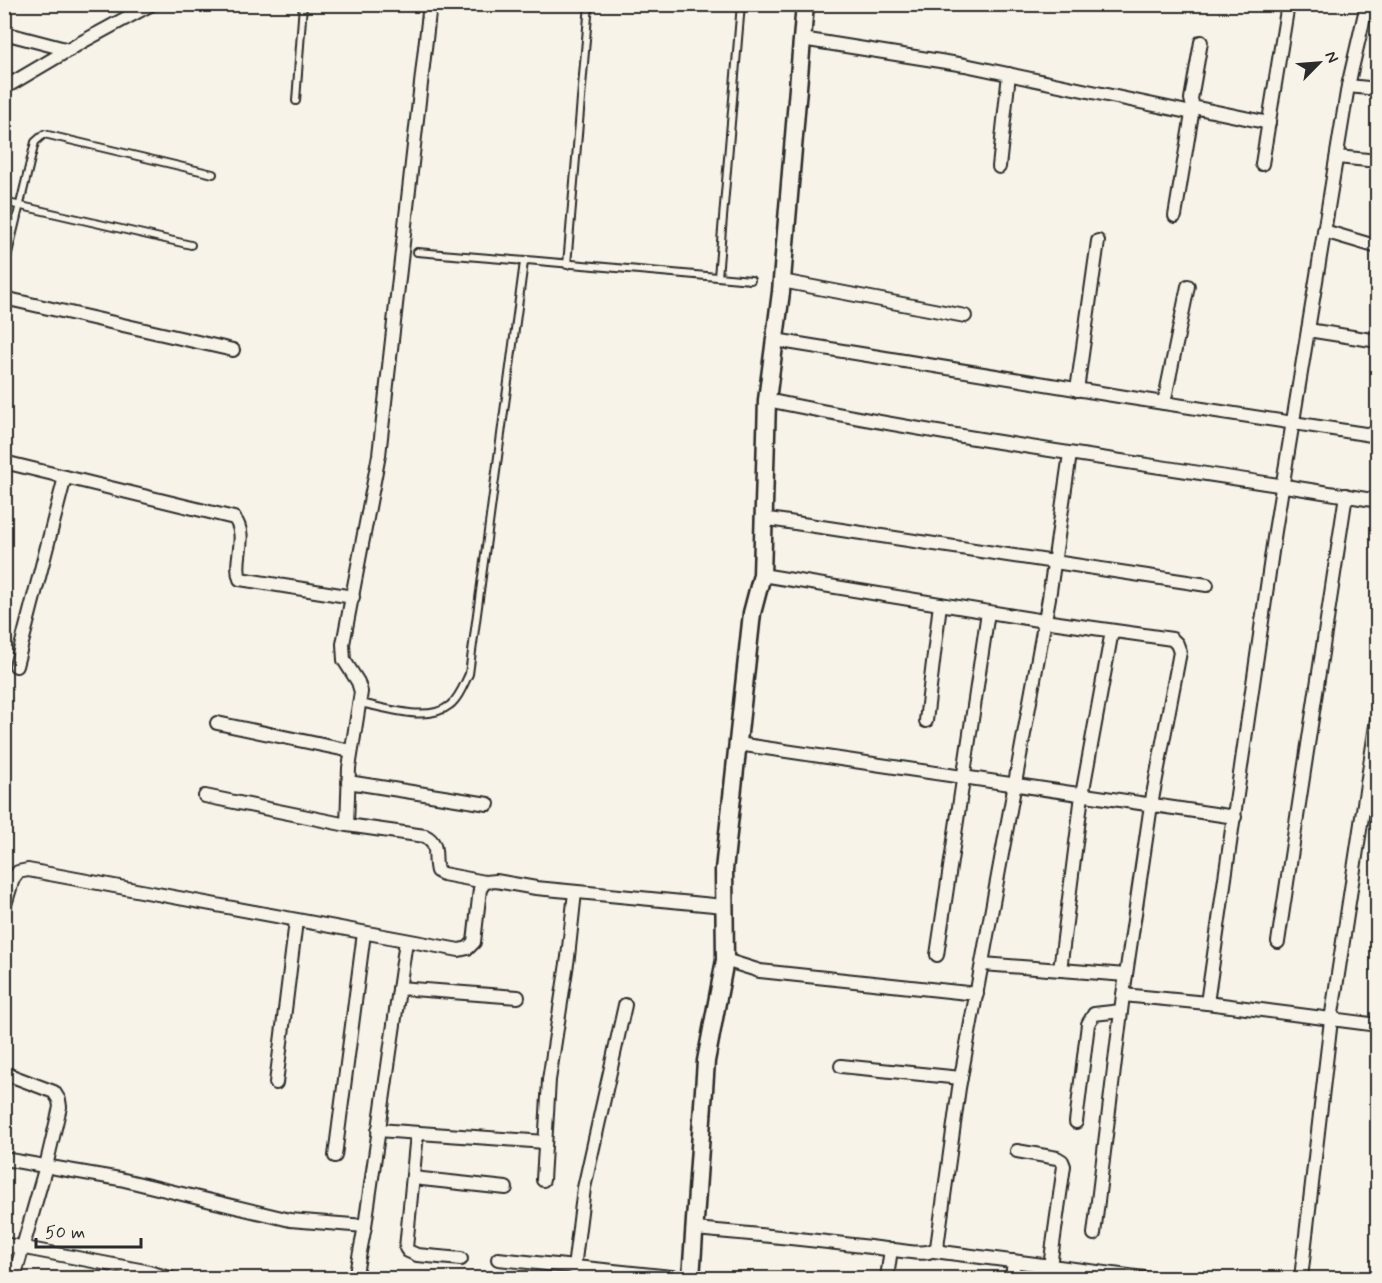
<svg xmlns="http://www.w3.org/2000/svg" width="1382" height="1283" font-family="Mynerve,sans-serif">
  <rect width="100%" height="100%" fill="#f7f3e8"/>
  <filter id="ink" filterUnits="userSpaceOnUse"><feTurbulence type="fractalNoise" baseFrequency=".0167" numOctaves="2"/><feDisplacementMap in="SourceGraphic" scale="12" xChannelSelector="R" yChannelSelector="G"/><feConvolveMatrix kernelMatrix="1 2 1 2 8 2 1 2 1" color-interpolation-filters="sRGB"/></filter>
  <g filter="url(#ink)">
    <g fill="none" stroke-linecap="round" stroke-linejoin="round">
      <g stroke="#2b2b2b" stroke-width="10">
        <g id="service">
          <polyline points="296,101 303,4"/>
          <polyline points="4,202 191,245"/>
          <polyline points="417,252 525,261"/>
          <polyline points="567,265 589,4"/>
          <polyline points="4,270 35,142 44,134 213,174"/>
          <polyline points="718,277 741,4"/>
          <path d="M360,703C386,708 428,723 450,705C459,698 464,684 469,674L524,262L527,260L751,280"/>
        </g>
      </g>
      <g stroke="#2b2b2b" stroke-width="16">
        <g id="minor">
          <polyline points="4,33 69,50"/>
          <polyline points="802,39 965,65 1192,113"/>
          <polyline points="1201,42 1191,99 1193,107 1269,123"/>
          <polyline points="1348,86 1378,89"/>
          <polyline points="4,88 82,42 152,4"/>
          <polyline points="1337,157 1378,161"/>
          <polyline points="1262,164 1288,4"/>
          <polyline points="999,167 1009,74"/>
          <polyline points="1175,216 1193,108"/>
          <polyline points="1324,231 1378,247"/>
          <polyline points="782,281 965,316"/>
          <polyline points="4,298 233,350"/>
          <polyline points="1308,330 1378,341"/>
          <polyline points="775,340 1125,397 1378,436"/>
          <polyline points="1077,390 1098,241"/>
          <path d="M767,400C969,442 1174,467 1378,501"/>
          <polyline points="1164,403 1188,286"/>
          <path d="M4,462L234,518C249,536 233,560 240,579L353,597"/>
          <polyline points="762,518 1207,585"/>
          <polyline points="762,575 1044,621 1172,639 1177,644 1180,652 1151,805 1123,995 1094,1234"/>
          <polyline points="16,666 65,477"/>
          <polyline points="926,721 940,604"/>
          <polyline points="217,723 351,751"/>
          <polyline points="738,744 1235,817"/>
          <polyline points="348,782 488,804"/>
          <path d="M205,796L347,825L425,836C440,843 433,857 437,871L443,874L485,882"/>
          <polyline points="347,825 349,768 361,692 358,682 344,660 343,644 379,455 430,4"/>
          <polyline points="4,908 13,879 18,872 28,870 459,950 468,948 474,942 480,889 485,882 496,881 536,888 724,906"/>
          <polyline points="1278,942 1346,495"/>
          <polyline points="937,955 988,612"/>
          <polyline points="725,960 760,971 977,994"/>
          <polyline points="983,964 1126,975"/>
          <polyline points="1060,970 1082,795 1112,631"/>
          <polyline points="399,988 518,997"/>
          <polyline points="1123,995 1207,1003 1378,1025"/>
          <polyline points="1207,1003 1275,531 1348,86 1367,4"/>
          <polyline points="841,1066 961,1078"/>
          <polyline points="4,1073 54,1092 59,1100 60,1107 46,1166 14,1278"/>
          <polyline points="276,1083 296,921"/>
          <polyline points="1076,1122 1088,1024 1094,1014 1121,1011"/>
          <polyline points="378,1130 545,1142"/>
          <polyline points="417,1133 406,1248 408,1251 417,1255 461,1259"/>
          <polyline points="1017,1151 1057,1158 1062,1161 1064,1166 1050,1266"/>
          <polyline points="335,1156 364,933"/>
          <polyline points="4,1159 120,1179 290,1220 365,1226"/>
          <polyline points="413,1178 506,1188"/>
          <polyline points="543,1180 549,1080 568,957 575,892"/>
          <path d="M695,1229C764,1235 833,1242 902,1251C912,1252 930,1256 937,1247L959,1088L1049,598L1070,454"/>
          <polyline points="4,1244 145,1271 170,1278"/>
          <polyline points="934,1251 1144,1278"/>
          <polyline points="498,1259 681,1278"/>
          <polyline points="574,1268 584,1188 625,1005"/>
          <polyline points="355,1278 365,1226 406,941"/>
          <polyline points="887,1278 891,1249"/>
          <polyline points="1012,1278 1014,1261"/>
          <polyline points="1301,1278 1331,1020 1378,712"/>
        </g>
      </g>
      <g stroke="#2b2b2b" stroke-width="21">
        <polyline id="tertiary" points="691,1278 706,1061 725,960 724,870 752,613 762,575 767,400 781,292 805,4"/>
      </g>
      <use href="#service" stroke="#f7f3e8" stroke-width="6"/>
      <use href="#minor" stroke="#f7f3e8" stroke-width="12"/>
      <use href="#tertiary" stroke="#f7f3e8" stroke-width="16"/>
    </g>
  </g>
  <rect width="1382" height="1283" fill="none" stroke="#f7f3e8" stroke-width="24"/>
  <rect x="12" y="12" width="1358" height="1259" fill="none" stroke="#2b2b2b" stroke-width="2" filter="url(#ink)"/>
  <g transform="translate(1319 63) rotate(65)" stroke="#f7f3e8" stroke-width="4.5" paint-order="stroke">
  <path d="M0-4.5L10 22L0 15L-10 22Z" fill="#2b2b2b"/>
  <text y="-9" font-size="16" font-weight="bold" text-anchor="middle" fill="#2b2b2b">N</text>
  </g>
  <path d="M36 1238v9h105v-9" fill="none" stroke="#2b2b2b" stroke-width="3"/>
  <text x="45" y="1238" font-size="18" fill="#2b2b2b" stroke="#f7f3e8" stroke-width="4.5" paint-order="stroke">50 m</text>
</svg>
